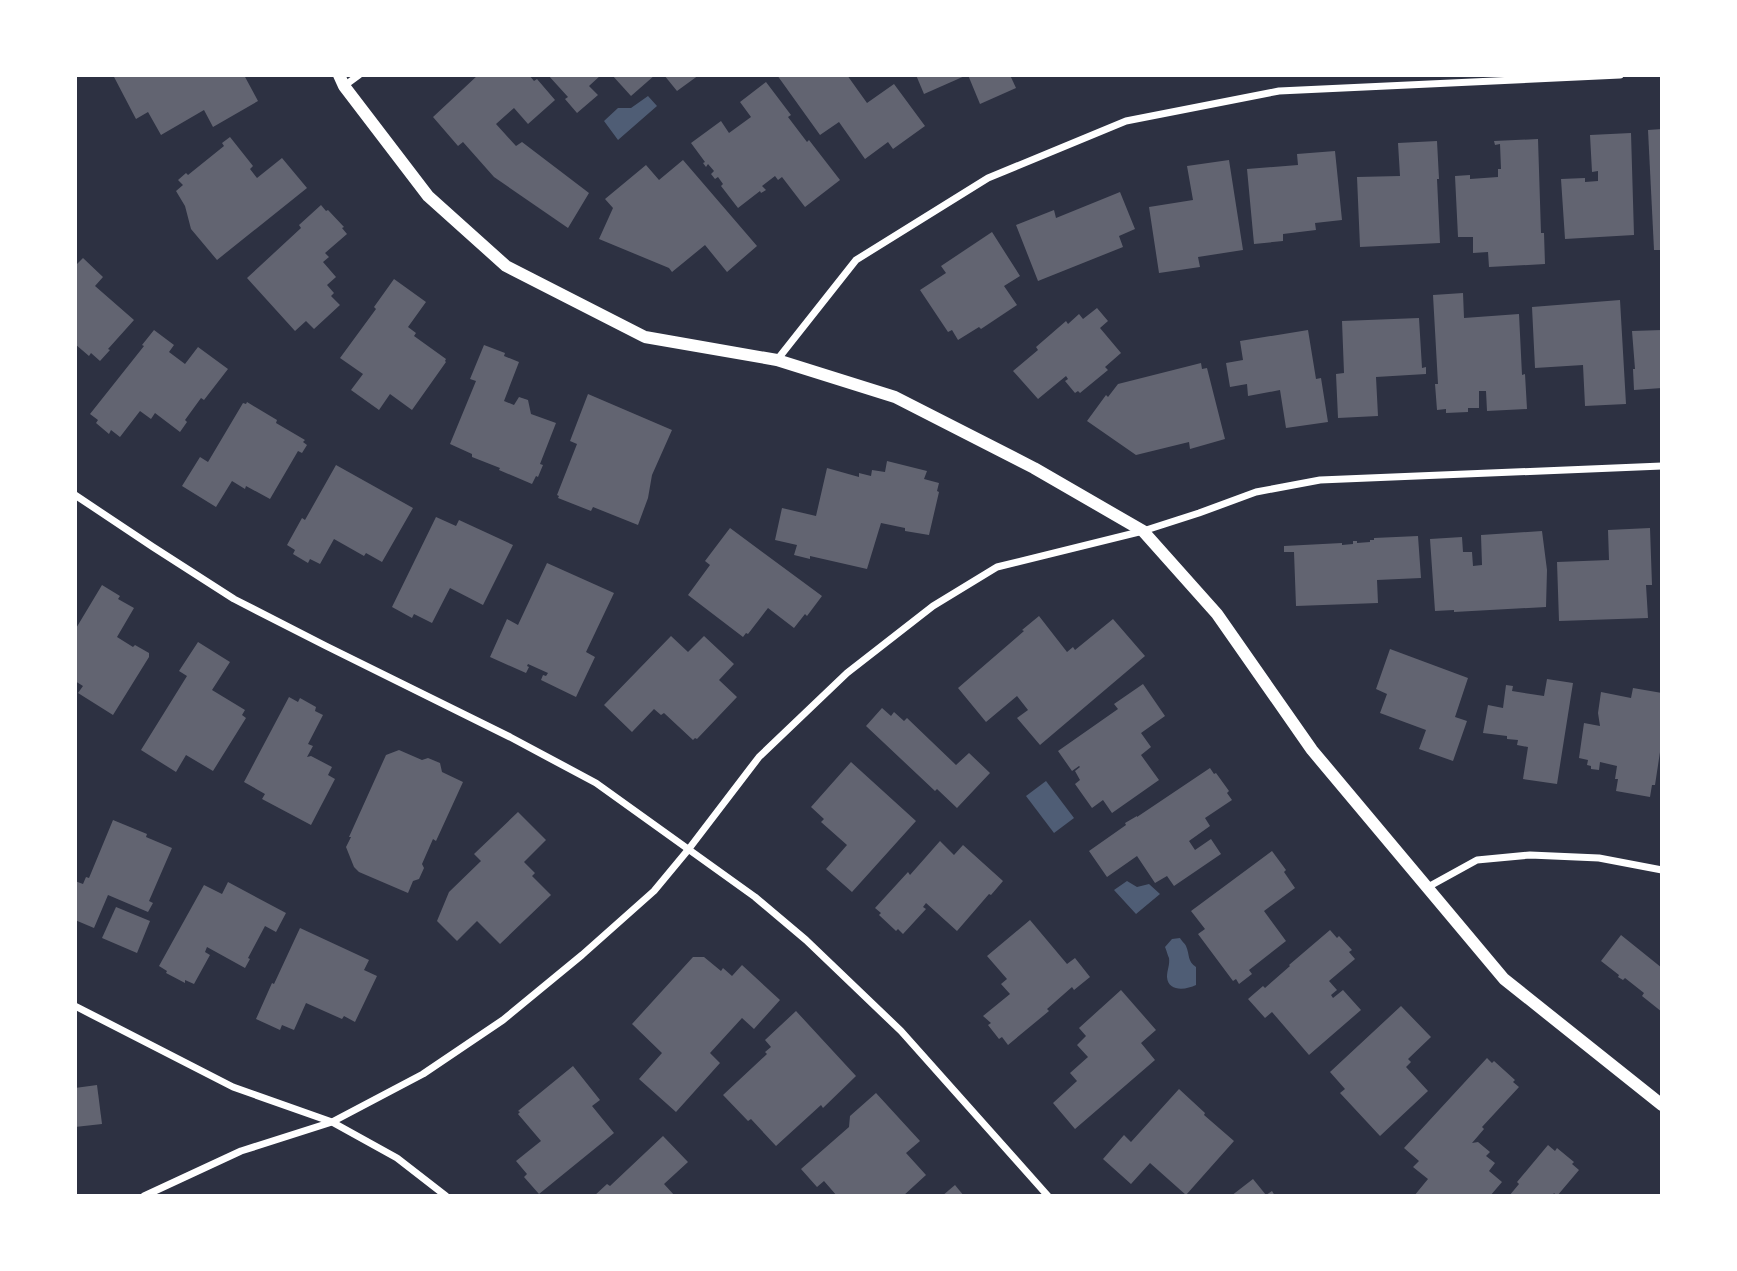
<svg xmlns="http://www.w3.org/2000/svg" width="1737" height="1271" font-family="Raleway,sans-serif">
  <rect width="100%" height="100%" fill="#2d3142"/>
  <g fill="#4f5d75">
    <polygon points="648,96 657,106 618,140 604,121 618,108 631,108"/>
    <polygon points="1046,781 1074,818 1054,833 1026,796"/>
    <polygon points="1127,881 1137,887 1149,884 1160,894 1136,914 1114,890"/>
    <path d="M1180,938C1181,940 1186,945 1186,946C1190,955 1187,961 1196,967V985C1186,990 1168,992 1167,977C1167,970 1170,965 1169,958C1168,956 1166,949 1165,947L1172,939Z"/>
  </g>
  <g fill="#626471">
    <polygon points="113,75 244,75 258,101 213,127 204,110 161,135 148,112 136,119"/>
    <polygon points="478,75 529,75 534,81 537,79 555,100 528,124 514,108 496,124 516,146 522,142 589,193 568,228 494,177 463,142 458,146 433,117"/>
    <polygon points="548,75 601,75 589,86 598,95 577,113 565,99 568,97"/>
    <polygon points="612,75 655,75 631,96"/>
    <polygon points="664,75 699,75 677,91"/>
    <polygon points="777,75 847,75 867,103 894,84 925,126 893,149 888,142 865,159 839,122 820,135"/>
    <polygon points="916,75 967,75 924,94"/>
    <polygon points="968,75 1010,75 1016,88 980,104"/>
    <polygon points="766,82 791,115 788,117 807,142 809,140 840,180 805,207 782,177 778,180 775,176 762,186 766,190 761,193 760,191 738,208 721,186 723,184 718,177 715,179 711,174 714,171 708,164 706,167 703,163 705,162 691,143 721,121 729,133 751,117 740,102"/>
    <polygon points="1662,129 1662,250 1654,250 1648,130"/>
    <polygon points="1631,133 1634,235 1565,239 1561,179 1585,178 1585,182 1598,181 1598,171 1592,172 1590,135"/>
    <polygon points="230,137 253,166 250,169 257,178 282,158 307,188 217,260 191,229 185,206 176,191 183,185 178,180 186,173 188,175 224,146 222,143"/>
    <polygon points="1538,139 1541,233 1544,233 1545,264 1489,267 1488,252 1473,253 1473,237 1458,237 1455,176 1470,175 1470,179 1498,177 1498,169 1501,169 1500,144 1495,145 1494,141"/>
    <polygon points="1437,141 1439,179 1437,179 1440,243 1360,247 1357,177 1400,176 1398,143"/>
    <polygon points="1335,151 1342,220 1315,223 1316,230 1283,234 1283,241 1254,244 1247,169 1298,165 1297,154"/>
    <polygon points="683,160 757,246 727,272 705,245 672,272 669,268 599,239 613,208 605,199 646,165 659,180"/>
    <polygon points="1229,160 1243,250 1198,257 1200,267 1159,273 1149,207 1193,200 1187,166"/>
    <polygon points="1120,192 1135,229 1119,236 1123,247 1038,281 1016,225 1054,210 1056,218"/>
    <polygon points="321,205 326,211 328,210 344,227 342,228 347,234 325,253 329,257 323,262 336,277 327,285 334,293 331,296 340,305 314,329 306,321 295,331 247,278 301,228 299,225"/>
    <polygon points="992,232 1020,276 1004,286 1017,305 981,329 979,327 958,340 952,330 948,332 920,290 946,273 941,266"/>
    <polygon points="83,258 103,277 95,286 134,320 108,349 110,350 100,361 91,353 89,356 75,344 75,266"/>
    <polygon points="394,279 426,302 408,327 416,333 414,336 446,359 445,361 446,362 412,410 390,394 379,410 351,390 363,374 340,358 376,309 374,307"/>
    <polygon points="1463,293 1464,318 1519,314 1522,375 1525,374 1527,409 1487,411 1486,391 1479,391 1479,408 1468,408 1468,412 1446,413 1446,409 1437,410 1435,384 1438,384 1433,295"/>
    <polygon points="1620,300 1626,404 1585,406 1583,365 1535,368 1532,307"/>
    <polygon points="1097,308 1108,321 1100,328 1121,353 1105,367 1108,370 1080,393 1078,391 1075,393 1065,381 1068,379 1066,376 1038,399 1013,371 1038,350 1036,347 1066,321 1068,324 1079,314 1083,319"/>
    <polygon points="1419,318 1422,368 1426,367 1426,374 1376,377 1378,416 1338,418 1336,374 1344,373 1342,321"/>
    <polygon points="154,330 174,345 169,352 185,364 198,347 228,369 204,400 201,398 185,420 187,422 180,432 155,413 151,419 140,411 120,437 111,430 109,434 96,423 98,420 90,414 144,346 142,345"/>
    <polygon points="1308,330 1316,379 1321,378 1328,422 1286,428 1280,390 1248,396 1247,384 1230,387 1226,363 1243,360 1240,341"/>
    <polygon points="1662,330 1662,388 1634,390 1633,369 1635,369 1632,331"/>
    <polygon points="484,345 505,353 504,356 519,362 504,401 514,405 519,397 528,400 531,414 556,423 540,464 543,465 538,477 536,476 532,484 499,470 500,468 472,457 472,454 450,444 476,381 470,379"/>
    <polygon points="1201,363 1202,369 1207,368 1225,439 1190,449 1189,442 1136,455 1087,421 1106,395 1108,397 1118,384"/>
    <polygon points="588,394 672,430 652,475 648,498 638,525 593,507 591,511 558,498 559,496 557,495 577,444 570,441"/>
    <polygon points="247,402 277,420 276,423 305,440 303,442 307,445 302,453 298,451 270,499 246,486 245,489 232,481 216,507 182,486 200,457 208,462 243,403 246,404"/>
    <polygon points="887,461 927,471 924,479 939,483 937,491 939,492 929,535 905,531 905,528 881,523 867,569 810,556 810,559 794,555 797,545 775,540 782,508 816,516 827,468 859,477 859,473 871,476 872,470 885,472"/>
    <polygon points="336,465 413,508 382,562 366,553 364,556 334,539 320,564 310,559 308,563 293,554 295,550 287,545 302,518 305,520"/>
    <polygon points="436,517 456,526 459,520 513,545 483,605 450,588 432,623 414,614 412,618 392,607"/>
    <polygon points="730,528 822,596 807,616 805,614 794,628 768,608 748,634 746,633 743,637 688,595 710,565 705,561"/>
    <polygon points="1650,528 1652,585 1646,585 1648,618 1559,621 1557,562 1609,560 1608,530"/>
    <polygon points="1542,531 1547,570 1546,607 1454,612 1454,610 1435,611 1430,539 1462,537 1463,552 1472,552 1473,566 1482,565 1481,535"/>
    <polygon points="1418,536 1421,578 1377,580 1378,603 1296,606 1294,552 1284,552 1284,546 1342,543 1342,545 1353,544 1353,541 1357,541 1357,543 1370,542 1370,540 1374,540 1374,538"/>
    <polygon points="547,563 614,593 586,652 595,657 576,697 541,680 543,675 546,676 548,673 528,664 527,666 529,667 526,673 490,657 507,619 518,625"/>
    <polygon points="102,585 120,596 118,599 134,608 117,637 133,647 135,645 149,653 149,657 113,715 78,693 83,686 75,681 75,630"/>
    <polygon points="1039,616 1067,652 1073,647 1075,650 1113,619 1145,656 1040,745 1017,718 1028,710 1017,696 986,722 958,688 1024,631 1022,630"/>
    <polygon points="671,636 688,652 704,636 734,664 719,680 737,697 697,739 695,738 693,740 664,713 661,715 654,709 632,732 604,705"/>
    <polygon points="198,642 230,662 212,690 245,710 242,715 246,718 213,771 186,755 176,772 141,750 187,676 179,671"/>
    <polygon points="1390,649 1468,678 1455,717 1467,721 1453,761 1419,749 1426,730 1380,713 1387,694 1376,689"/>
    <polygon points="1547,679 1573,683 1557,784 1523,779 1528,747 1517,745 1518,740 1507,739 1507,736 1483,733 1488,705 1503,708 1506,685 1513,686 1512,691 1544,696"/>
    <polygon points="1143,684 1165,716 1141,733 1151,747 1141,755 1159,780 1112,813 1103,800 1092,808 1075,784 1080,780 1075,771 1080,767 1079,766 1072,771 1058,751 1118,709 1114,704"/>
    <polygon points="1633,688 1662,693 1662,739 1655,785 1652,785 1650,797 1616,791 1618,779 1615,779 1617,766 1600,762 1599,770 1591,769 1591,766 1587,765 1588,760 1579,758 1584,723 1600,726 1598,713 1601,692 1631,698"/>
    <polygon points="289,697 298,702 300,698 316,707 315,711 323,715 308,744 313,746 307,757 311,756 332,767 328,775 335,779 311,825 262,799 265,794 244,782"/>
    <polygon points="882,708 891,716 894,712 904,721 907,718 956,765 969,753 990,773 957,808 937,789 935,791 866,726"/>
    <polygon points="399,750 422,760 428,758 440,763 442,772 463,782 436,841 433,839 422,864 424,868 419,879 413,881 408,893 359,872 354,867 346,847 351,837 349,837 386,755"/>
    <polygon points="851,762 916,821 852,892 826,869 847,845 821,822 824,819 811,807"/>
    <polygon points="1210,768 1214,774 1216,773 1229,791 1227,793 1232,800 1205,818 1210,826 1189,841 1195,850 1211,839 1221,854 1174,886 1167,876 1155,883 1137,856 1107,877 1089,851 1126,825 1125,823 1137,816 1137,817"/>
    <polygon points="518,812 546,840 524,862 535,873 532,876 551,895 500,944 477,921 457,941 437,921 449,892 481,861 474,854"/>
    <polygon points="113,820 147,834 146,837 172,848 149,901 153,903 148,912 108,895 94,928 75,920 75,881 83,884 86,877 89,878"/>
    <polygon points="940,841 954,855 963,845 1003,881 991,895 989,894 957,931 926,903 923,907 926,909 903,934 898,929 896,931 879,915 881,913 875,908 908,872 910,875"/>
    <polygon points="1272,851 1286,870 1284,872 1295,888 1264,911 1286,941 1249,970 1252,974 1239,984 1236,979 1233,981 1198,934 1205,929 1191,911"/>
    <polygon points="228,882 286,913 276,932 265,926 248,958 250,959 245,968 207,947 205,952 210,955 194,984 185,980 185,983 166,973 167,971 159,966 204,885 222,894"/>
    <polygon points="116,907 150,921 137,953 102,938"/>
    <polygon points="1030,920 1067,964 1075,958 1090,977 1074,990 1072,987 1047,1009 1049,1011 1008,1045 1002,1037 999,1039 988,1025 991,1023 983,1016 1010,994 1001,984 1007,979 987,956"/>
    <polygon points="300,928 369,960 364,970 377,976 355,1022 344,1016 342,1019 306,1003 294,1030 282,1025 280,1030 256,1019 272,983 274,984"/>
    <polygon points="1330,930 1337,938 1339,936 1352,950 1349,952 1355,959 1329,981 1337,990 1331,995 1333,998 1343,990 1361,1010 1309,1055 1272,1012 1265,1018 1248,999 1263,986 1265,988 1290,966 1289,965"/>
    <polygon points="1621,935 1662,968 1662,1012 1642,996 1644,993 1625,978 1623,980 1618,977 1619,975 1601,961"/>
    <polygon points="693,957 704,957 721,971 723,968 732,976 742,965 780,1000 754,1029 742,1018 710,1053 720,1063 676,1112 639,1079 662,1053 632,1024"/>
    <polygon points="1121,990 1156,1030 1141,1043 1155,1060 1075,1129 1053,1103 1077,1081 1070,1073 1088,1057 1077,1045 1086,1036 1079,1028"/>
    <polygon points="1401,1006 1431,1037 1408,1059 1411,1062 1406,1067 1428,1091 1380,1136 1340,1093 1345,1089 1330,1072"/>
    <polygon points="796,1011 856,1076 823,1108 821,1105 776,1146 751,1119 748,1121 723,1095 767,1054 765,1052 771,1047 765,1040"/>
    <polygon points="1487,1058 1492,1063 1494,1061 1515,1080 1513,1082 1519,1087 1482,1127 1484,1129 1472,1143 1478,1142 1490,1152 1486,1156 1495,1163 1489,1171 1502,1182 1490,1196 1414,1196 1428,1179 1413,1167 1419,1161 1404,1148"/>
    <polygon points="573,1066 600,1100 592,1106 614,1133 539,1194 524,1177 527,1174 516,1161 541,1141 518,1114 520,1112 518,1111"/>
    <polygon points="97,1085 102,1124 75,1127 75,1088"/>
    <polygon points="1179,1089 1205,1113 1204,1115 1234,1141 1186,1195 1150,1163 1131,1184 1103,1159 1124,1135 1131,1142"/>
    <polygon points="876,1093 920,1141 906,1153 926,1175 903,1196 896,1194 894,1196 837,1196 824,1181 817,1187 801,1169 849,1127 850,1116"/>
    <polygon points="663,1136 688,1162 664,1184 675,1196 594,1196 607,1184 610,1186"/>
    <polygon points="1548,1145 1555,1151 1557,1148 1574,1162 1572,1164 1579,1170 1557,1196 1554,1193 1552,1196 1509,1196 1519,1184 1517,1182"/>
    <polygon points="1253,1179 1266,1195 1272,1191 1275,1196 1231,1196"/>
    <polygon points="955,1185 964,1196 942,1196"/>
  </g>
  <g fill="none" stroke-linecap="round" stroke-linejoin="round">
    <g stroke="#fff" stroke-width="7">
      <polyline points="344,86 359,75"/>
      <polyline points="777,360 856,260 988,178 1126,121 1279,91 1620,75"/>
      <polyline points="75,495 153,547 234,599 326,646 510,737 596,783 755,897 806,940 901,1031 1048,1196"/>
      <polyline points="1428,887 1477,860 1530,855 1599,858 1662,870"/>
      <polyline points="75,1006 233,1087 332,1122 397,1158 446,1196"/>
      <polyline points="144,1196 241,1151 332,1122 423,1074 503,1020 582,955 654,891 688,850 759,757 847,673 933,606 997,567 1143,531 1199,513 1256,492 1320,480 1662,466"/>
    </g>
    <polyline stroke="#fff" stroke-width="12" points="339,75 344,86 428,196 506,266 645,337 777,360 895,397 1034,468 1143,531 1217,614 1312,750 1504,979 1662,1105"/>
  </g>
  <rect width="1737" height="1271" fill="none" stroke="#ffffff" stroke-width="154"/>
</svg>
